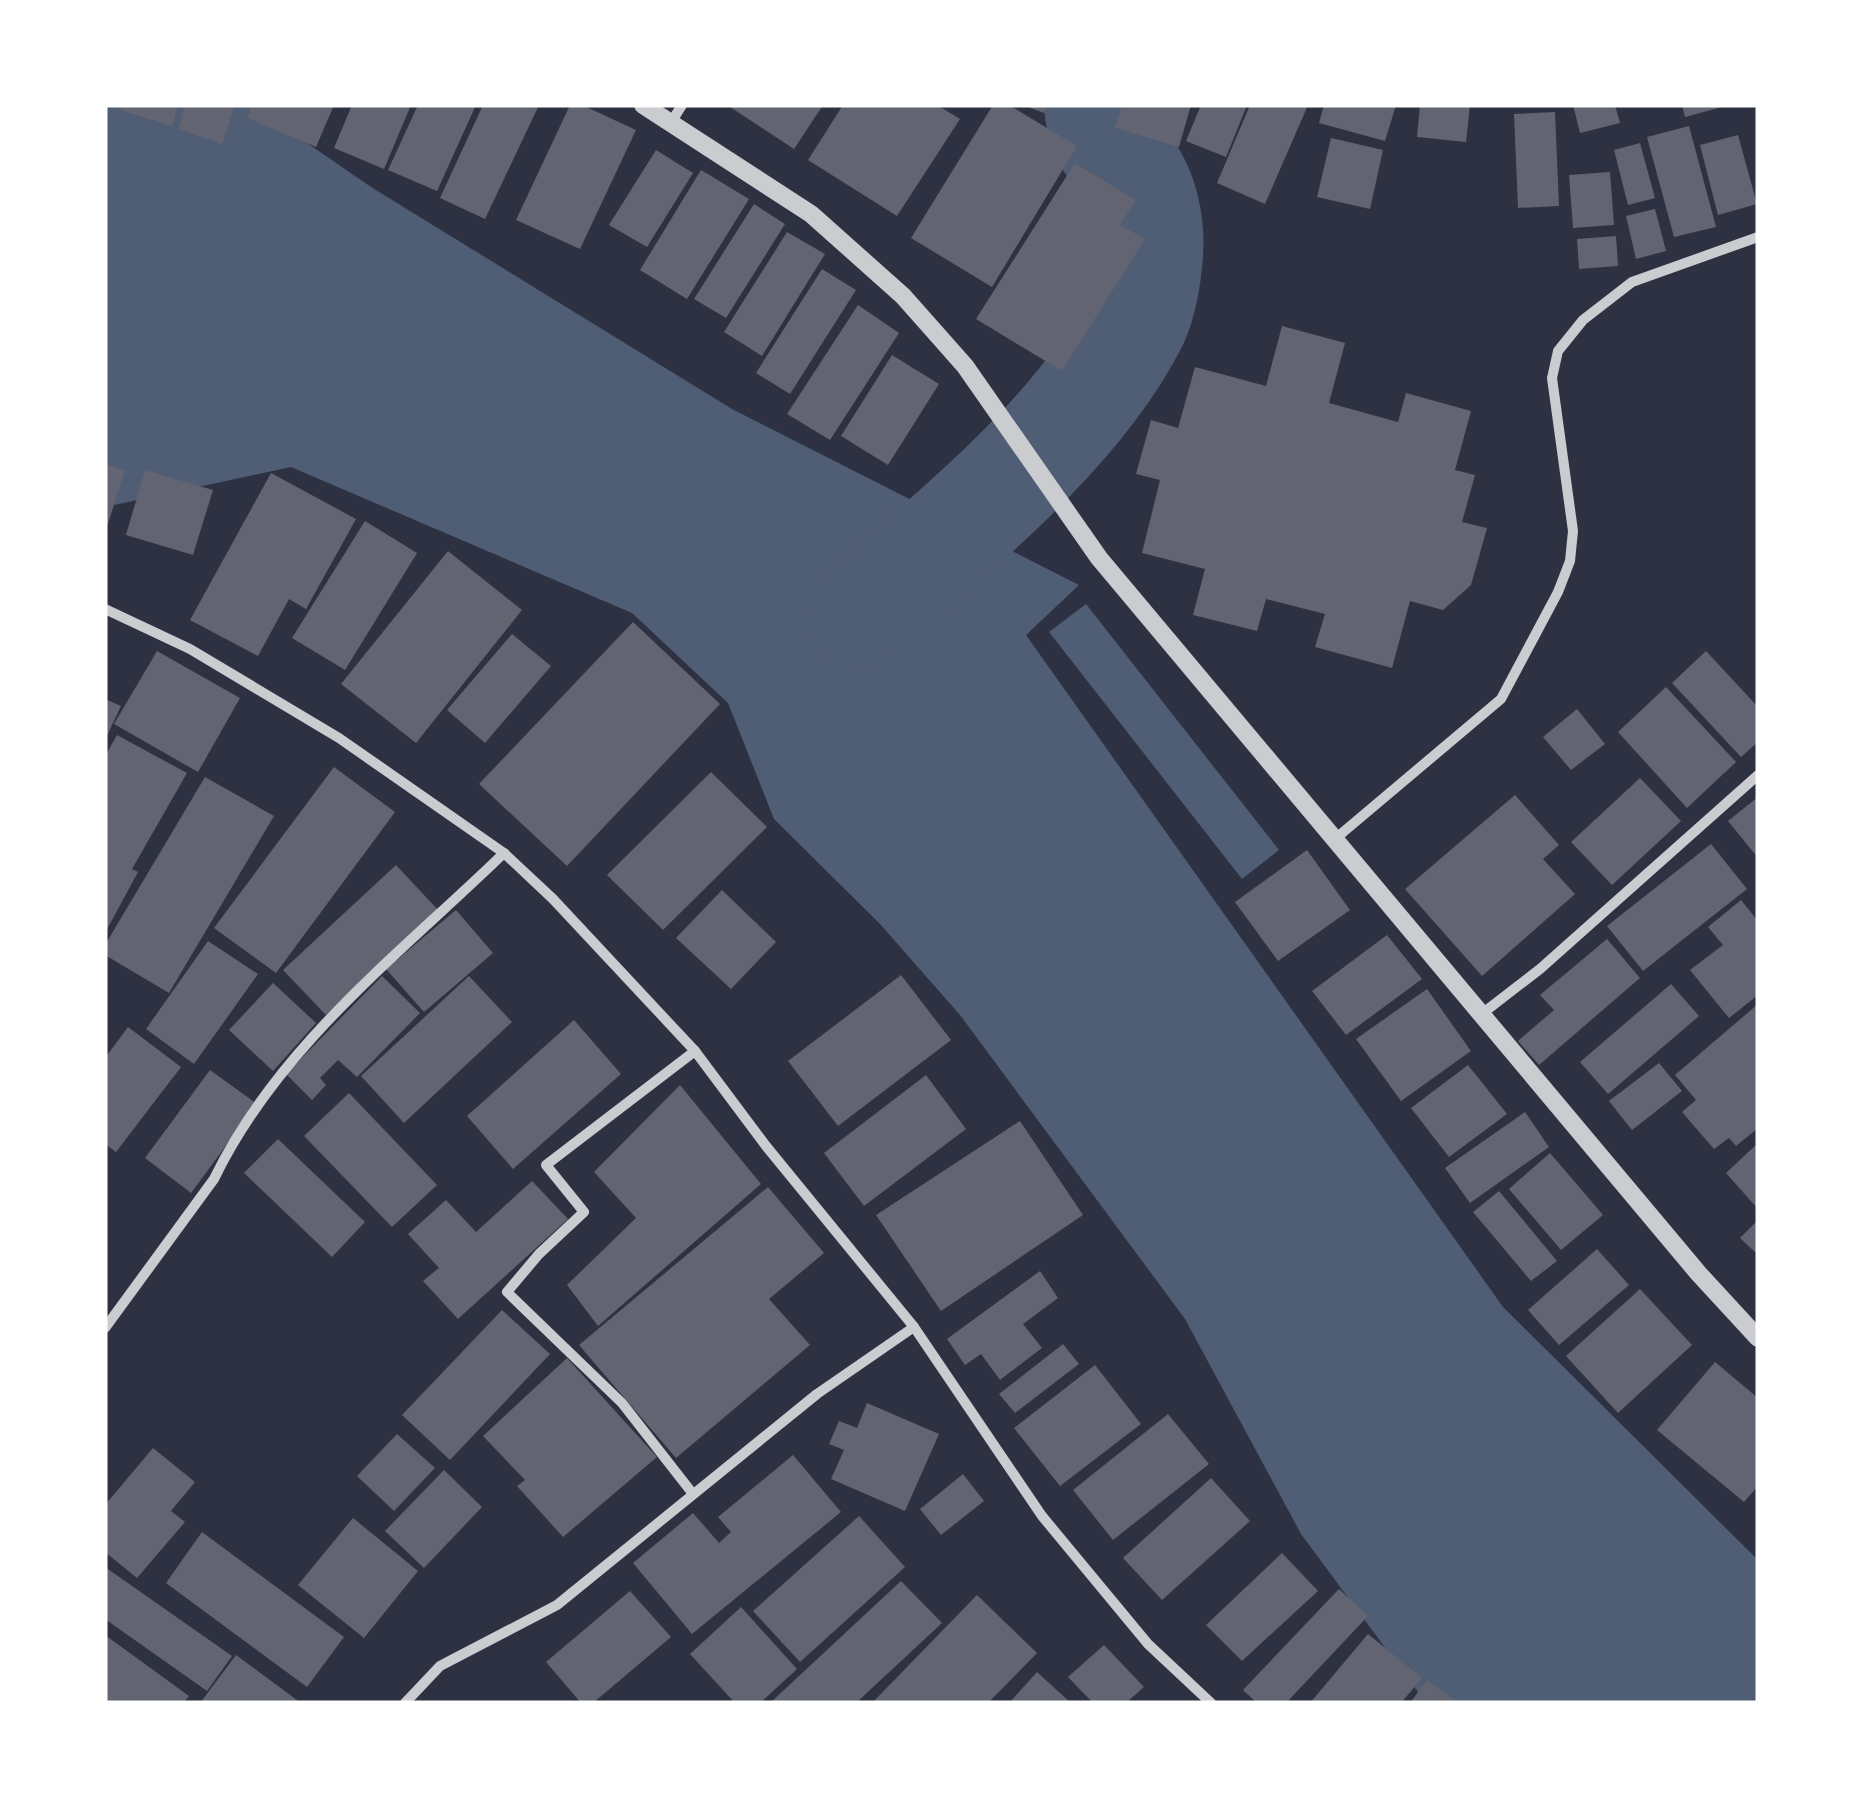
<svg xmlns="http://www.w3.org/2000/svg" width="1863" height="1808" font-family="'Crimson Pro',serif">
  <rect width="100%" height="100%" fill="#2d3142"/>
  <g fill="#4f5d75">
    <polygon points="105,105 252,105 371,187 732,409 1079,585 1026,635 1503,1307 1758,1560 1758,1703 1426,1703 1301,1534 1185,1319 960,1015 880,924 774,819 728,703 632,613 291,467 105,507"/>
    <polygon points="1086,604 1279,850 1242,879 1049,632"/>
  </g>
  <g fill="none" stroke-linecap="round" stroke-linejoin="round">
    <path stroke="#4f5d75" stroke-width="108" d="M858,615C952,533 1079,433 1135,320C1143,303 1148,272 1149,253C1151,229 1146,200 1134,179C1118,150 1100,141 1098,105"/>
  </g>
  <g fill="#626471">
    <polygon points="122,105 178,105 172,126 120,110"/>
    <polygon points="185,105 235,105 222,144 178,129"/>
    <polygon points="252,105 334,105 316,147 247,118"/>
    <polygon points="352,105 411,105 384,169 334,148"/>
    <polygon points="418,105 476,105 437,191 388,170"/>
    <polygon points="483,105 539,105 485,219 440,198"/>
    <polygon points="570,105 582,105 636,130 580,249 516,220"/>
    <polygon points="727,105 823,105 794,149"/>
    <polygon points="843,105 937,105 960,119 897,216 808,160"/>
    <polygon points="993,105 1009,105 1077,146 992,287 911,238"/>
    <polygon points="1023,105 1047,105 1044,113"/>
    <polygon points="1122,105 1191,105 1179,147 1115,128"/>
    <polygon points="1201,105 1247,105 1226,157 1186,141"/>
    <polygon points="1250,105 1308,105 1265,204 1217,183"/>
    <polygon points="1324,105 1396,105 1385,141 1319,123"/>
    <polygon points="1420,105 1470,105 1466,142 1417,137"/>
    <polygon points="1573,105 1615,105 1620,123 1580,133"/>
    <polygon points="1682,105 1726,105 1726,106 1685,117"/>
    <polygon points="1555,112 1559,206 1518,208 1514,114"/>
    <polygon points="1689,126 1716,227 1674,237 1647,137"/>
    <polygon points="1738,135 1757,204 1718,215 1700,145"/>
    <polygon points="1331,138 1383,150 1370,209 1317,197"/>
    <polygon points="1640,143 1655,198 1628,205 1614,150"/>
    <polygon points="656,150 693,173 647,247 609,225"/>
    <polygon points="1075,163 1136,200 1120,225 1145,239 1062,371 976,319"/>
    <polygon points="701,170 749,199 687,299 640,270"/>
    <polygon points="1610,172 1614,225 1573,228 1569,175"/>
    <polygon points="754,204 785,224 726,318 694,299"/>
    <polygon points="1655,209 1666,251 1636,259 1626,216"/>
    <polygon points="787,232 825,254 762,356 724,332"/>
    <polygon points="1616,236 1618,266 1579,269 1577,239"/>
    <polygon points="822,269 856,290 790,394 756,373"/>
    <polygon points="858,305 899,333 830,440 787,414"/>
    <polygon points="1282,326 1345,343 1329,403 1398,422 1406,393 1471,411 1455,470 1475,475 1462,522 1487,528 1471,585 1443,610 1410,601 1392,668 1315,647 1325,614 1266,599 1257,631 1193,615 1205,569 1142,553 1160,480 1136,474 1151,420 1178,428 1195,367 1266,386"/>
    <polygon points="892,355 939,384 888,465 841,436"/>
    <polygon points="105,464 125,470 106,530 105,530"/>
    <polygon points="145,470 213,490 193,555 126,535"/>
    <polygon points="271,473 356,519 306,609 289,599 258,656 190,620"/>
    <polygon points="365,521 417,553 345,670 292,638"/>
    <polygon points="448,551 522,610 416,743 341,684"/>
    <polygon points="633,622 720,704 567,866 479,784"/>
    <polygon points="512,634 551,666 485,743 447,710"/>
    <polygon points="157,651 240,698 198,772 114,724"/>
    <polygon points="1706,651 1758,707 1758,742 1741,757 1672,683"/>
    <polygon points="1666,687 1736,762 1687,808 1618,732"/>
    <polygon points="105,699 121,706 105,740"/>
    <polygon points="1577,709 1605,744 1571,770 1543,737"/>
    <polygon points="117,735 187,773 132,869 138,872 105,933 105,756"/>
    <polygon points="334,767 395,812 276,973 214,928"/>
    <polygon points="711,772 767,827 663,930 607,875"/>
    <polygon points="205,777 274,816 169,993 105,955 105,945"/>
    <polygon points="1640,778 1681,821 1612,885 1571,842"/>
    <polygon points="1515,795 1559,845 1543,859 1575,894 1482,976 1405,889"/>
    <polygon points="1758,797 1758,858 1728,821"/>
    <polygon points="1711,844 1747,889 1643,971 1607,926"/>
    <polygon points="1307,850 1350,910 1278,961 1235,902"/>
    <polygon points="396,865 439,911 326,1015 283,970"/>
    <polygon points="722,890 776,942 731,989 676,938"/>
    <polygon points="1741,900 1758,921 1758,995 1729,1018 1690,970 1723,945 1708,927"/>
    <polygon points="456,910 493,953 424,1012 386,969"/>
    <polygon points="1387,935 1422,979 1346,1035 1312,991"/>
    <polygon points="1607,939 1640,978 1539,1065 1518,1041 1554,1010 1540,995"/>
    <polygon points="208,941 258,974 194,1064 146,1029"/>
    <polygon points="901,975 951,1040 838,1126 788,1061"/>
    <polygon points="382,976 420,1013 357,1077 338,1060 320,1078 326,1085 312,1100 286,1074"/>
    <polygon points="469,976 512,1022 404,1123 361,1076"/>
    <polygon points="273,983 316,1023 273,1071 229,1030"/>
    <polygon points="1671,984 1699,1016 1608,1094 1580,1062"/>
    <polygon points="1427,989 1471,1051 1401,1101 1356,1039"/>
    <polygon points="1758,1004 1758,1128 1736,1146 1729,1138 1714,1149 1682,1112 1696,1100 1675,1075"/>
    <polygon points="574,1020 621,1074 513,1169 467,1116"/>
    <polygon points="128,1027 181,1067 116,1152 105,1144 105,1058"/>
    <polygon points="1659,1063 1682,1091 1632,1130 1609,1101"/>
    <polygon points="1468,1065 1507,1114 1449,1157 1411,1108"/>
    <polygon points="210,1070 257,1104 191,1193 145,1158"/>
    <polygon points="926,1075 966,1129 864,1206 824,1153"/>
    <polygon points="680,1085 761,1184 598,1326 567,1285 636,1218 594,1172"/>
    <polygon points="349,1093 437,1185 392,1227 304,1136"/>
    <polygon points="1525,1112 1549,1147 1470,1203 1445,1168"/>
    <polygon points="1020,1121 1083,1215 941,1311 876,1215"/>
    <polygon points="278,1139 365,1222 332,1257 244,1173"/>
    <polygon points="1758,1143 1758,1209 1726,1173"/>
    <polygon points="1550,1153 1603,1215 1561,1250 1509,1189"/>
    <polygon points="532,1181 568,1219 458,1319 423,1281 439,1268 408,1234 446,1200 476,1232"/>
    <polygon points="768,1187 824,1253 769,1299 810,1345 676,1458 579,1345"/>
    <polygon points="1499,1191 1557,1261 1531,1281 1473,1212"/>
    <polygon points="1758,1220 1758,1255 1740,1238"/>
    <polygon points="1597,1249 1629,1285 1559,1345 1528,1310"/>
    <polygon points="1040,1271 1058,1298 1023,1324 1042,1348 1000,1380 981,1354 965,1365 947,1339"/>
    <polygon points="1640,1289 1692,1345 1618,1413 1566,1356"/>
    <polygon points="502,1310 550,1354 450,1460 402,1415"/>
    <polygon points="1063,1344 1079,1364 1015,1413 999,1394"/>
    <polygon points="567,1358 657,1457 563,1537 517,1486 525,1480 483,1436"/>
    <polygon points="1715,1362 1758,1398 1758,1486 1744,1502 1657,1430"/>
    <polygon points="1095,1365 1141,1424 1060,1486 1014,1428"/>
    <polygon points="867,1403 939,1434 905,1511 831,1479 844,1450 829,1444 839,1421 857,1428"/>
    <polygon points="1168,1414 1209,1464 1113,1540 1073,1490"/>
    <polygon points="397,1434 435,1468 394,1511 357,1476"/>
    <polygon points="153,1448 195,1482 171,1511 185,1522 137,1578 105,1552 105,1505"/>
    <polygon points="793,1455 841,1512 692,1634 633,1563 693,1513 719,1543 731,1532 718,1517"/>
    <polygon points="444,1470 482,1507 424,1568 385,1531"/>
    <polygon points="963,1474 984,1501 941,1535 920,1509"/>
    <polygon points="1211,1478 1250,1521 1162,1600 1123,1558"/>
    <polygon points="859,1516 905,1567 800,1662 753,1611"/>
    <polygon points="353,1518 418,1571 364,1638 298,1585"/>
    <polygon points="202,1532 344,1637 307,1687 166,1583"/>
    <polygon points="1282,1553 1318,1591 1242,1661 1206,1625"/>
    <polygon points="105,1567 232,1656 207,1691 105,1619"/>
    <polygon points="901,1581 942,1623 856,1703 770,1703"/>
    <polygon points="1339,1589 1368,1616 1286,1703 1257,1703 1243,1690"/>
    <polygon points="630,1591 671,1637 593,1703 581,1703 546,1662"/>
    <polygon points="977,1595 1037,1653 988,1703 872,1703"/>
    <polygon points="741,1607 797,1669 760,1703 735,1703 690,1654"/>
    <polygon points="1368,1634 1422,1678 1401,1703 1310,1703"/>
    <polygon points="105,1635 189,1696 183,1703 105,1702"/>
    <polygon points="1104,1645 1144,1687 1126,1703 1093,1703 1068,1677"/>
    <polygon points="236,1655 301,1703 200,1703"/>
    <polygon points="1037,1672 1071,1703 1009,1703"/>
    <polygon points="1427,1680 1458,1703 1410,1703"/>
  </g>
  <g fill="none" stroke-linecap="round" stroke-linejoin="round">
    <g stroke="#caccd0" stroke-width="10">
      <polyline points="672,121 682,105"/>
      <polyline points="105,609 190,649 339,738 504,853 553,899 695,1051 766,1146 914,1327 1042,1516 1148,1644 1211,1703"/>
      <polyline points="1335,839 1501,699 1558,592 1570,561 1573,531 1552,378 1558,351 1583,320 1632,282 1758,237"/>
      <polyline points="1483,1013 1540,969 1758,775"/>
      <path d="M105,1328L214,1179C279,1045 400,954 504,853"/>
      <polyline points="693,1494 622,1403 507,1292 539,1254 584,1212 546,1165 695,1051"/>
      <polyline points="405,1703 440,1666 557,1605 817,1394 914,1327"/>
    </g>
    <polyline stroke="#caccd0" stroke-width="18" points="643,105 811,214 903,296 965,366 1099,558 1699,1274 1758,1338"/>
  </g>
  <rect width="1863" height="1808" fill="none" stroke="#ffffff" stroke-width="215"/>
</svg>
